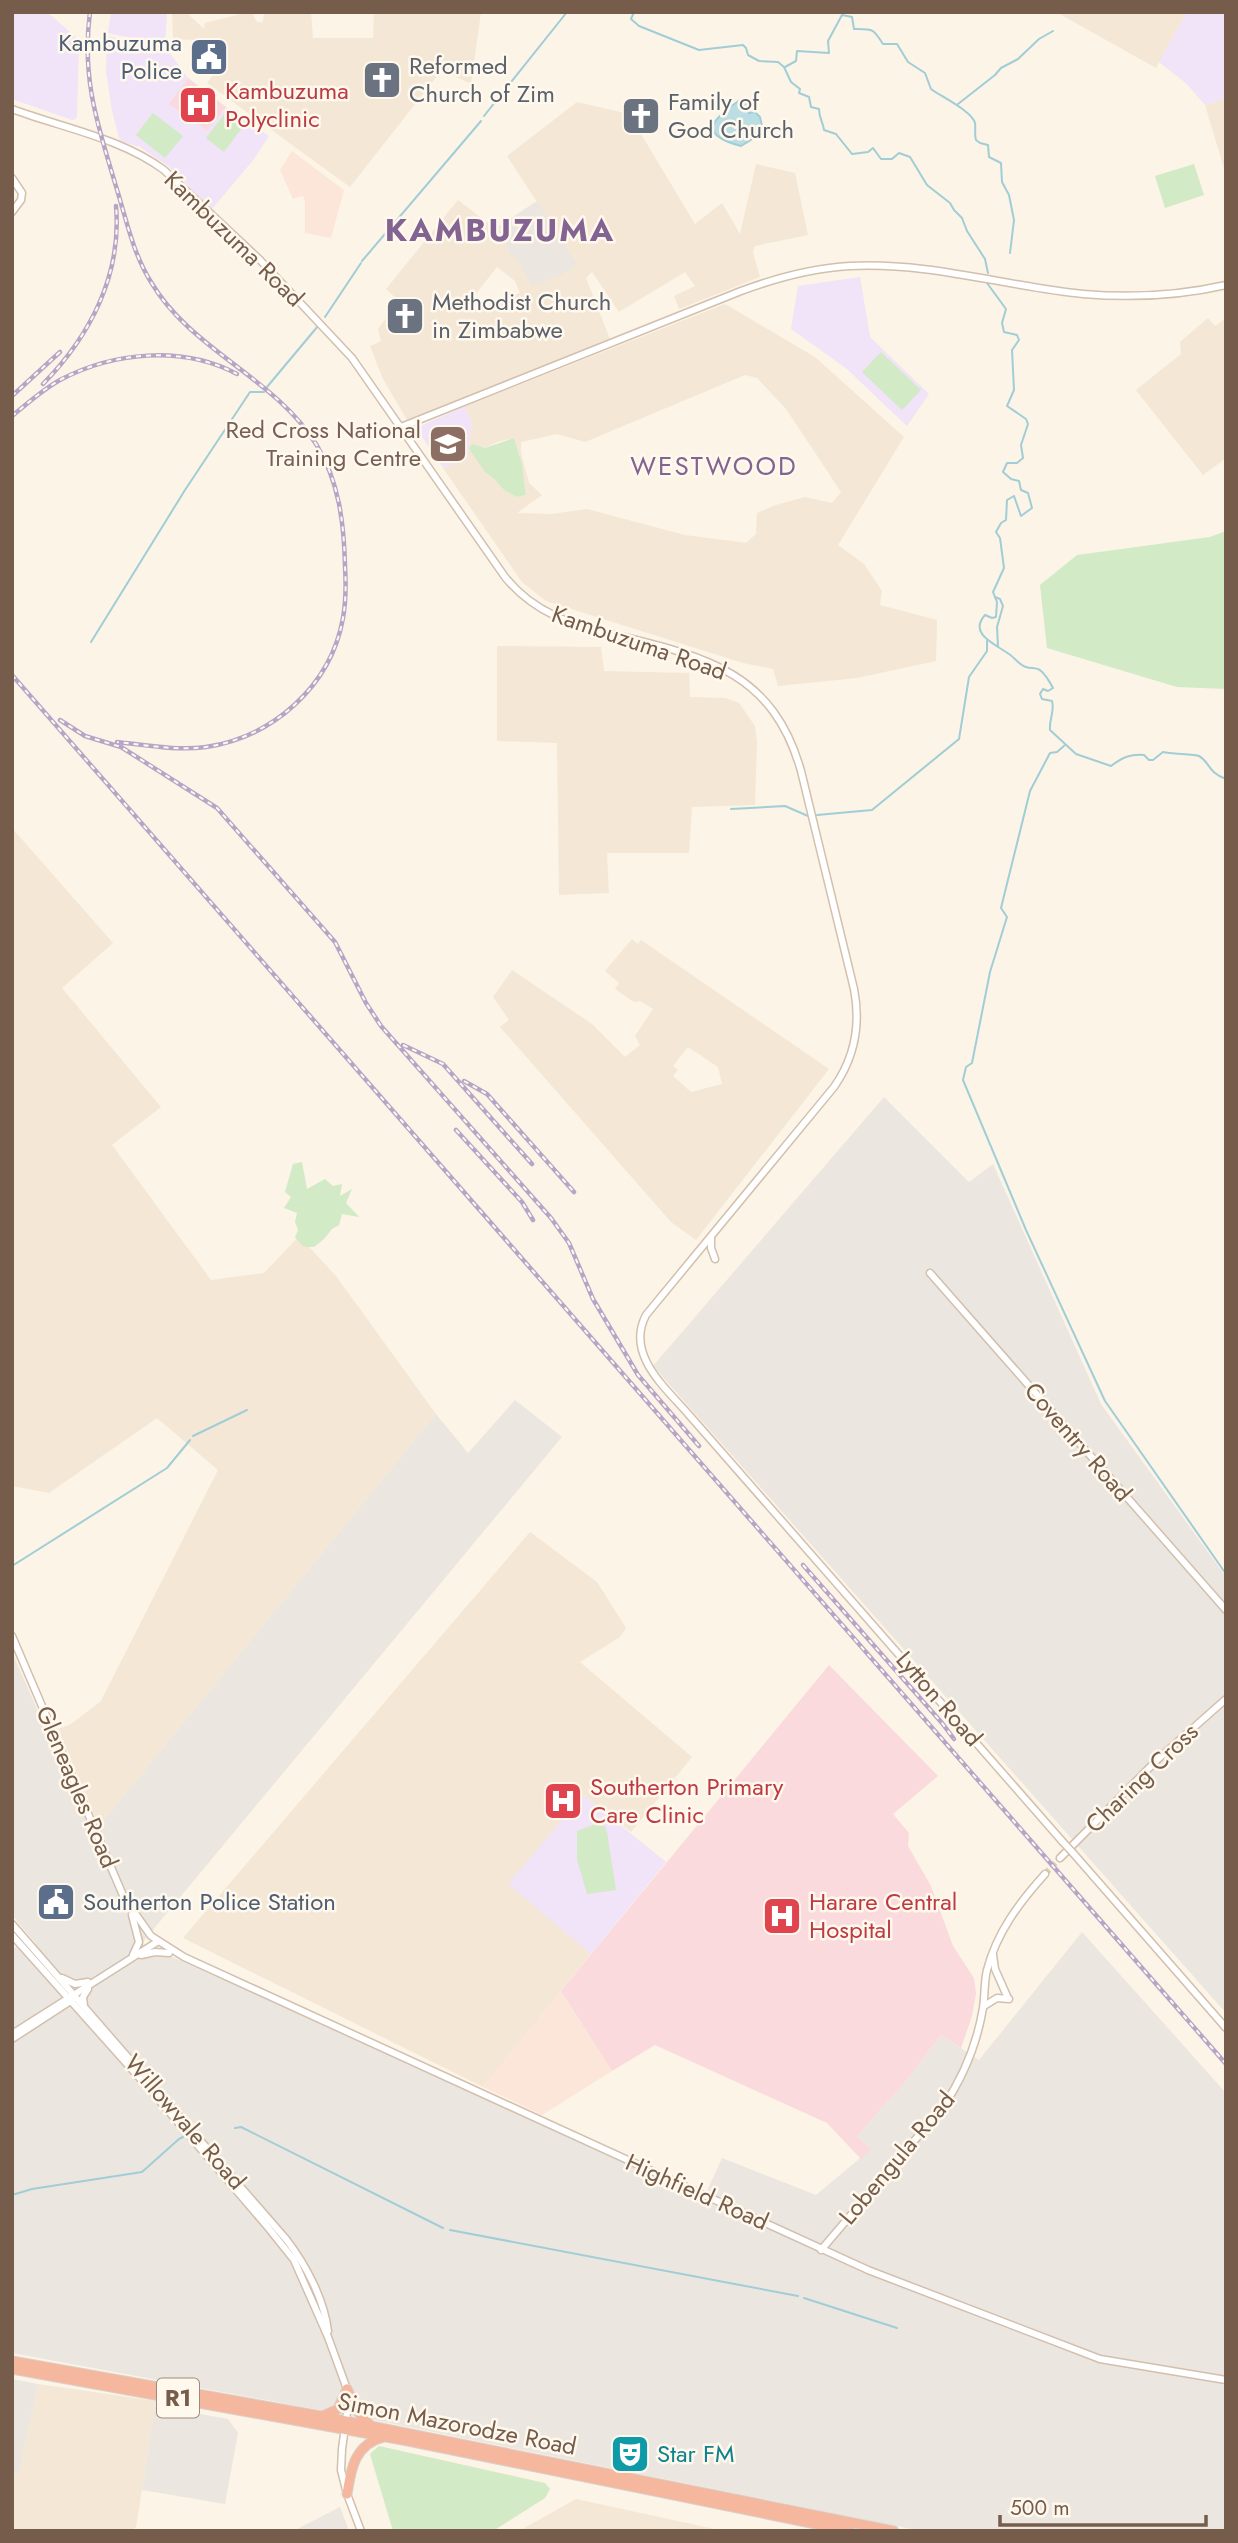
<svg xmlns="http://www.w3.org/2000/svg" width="1238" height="2543" font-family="Jost,sans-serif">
  <rect width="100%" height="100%" fill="#fcf4e6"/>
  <g fill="#f4e7d5" fill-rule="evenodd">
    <polygon points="172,12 186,12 204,29 205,23 248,12 252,12 256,21 262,23 265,12 311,12 313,38 373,38 374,12 481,12 471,84 442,70 350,187 207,83 223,62 222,56 216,49 195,40 173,39"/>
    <polygon points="1056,12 1187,12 1156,68"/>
    <polygon points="1226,98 1226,175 1205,105"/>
    <path d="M577,102L629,114L695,224L722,203L740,234L756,164L795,173L808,235L755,246L753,252L760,277L679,309L674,296L695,286L685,272L619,312L592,272L586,278L610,339L407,420L383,379L370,346L381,341L378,329L399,301L386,289L458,200L489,224L499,226L509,253L576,262L507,156ZM497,267L515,281L520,293L482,308L471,300Z"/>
    <path d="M725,304L815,357L904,437L838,545L864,564L882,591L880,605L937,620L936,661L857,678L778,686L773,669L743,663L546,601L522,582L443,468L467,459L472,425L465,406ZM745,375L757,378L786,409L841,492L832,503L805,497L776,505L757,513L756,534L746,543L685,535L587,509L551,514L517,513L542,495L529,483L521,453V442L557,434L585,442ZM514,438L522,464L526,495L517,497L505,491L493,478L485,472L478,459L476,447L485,448L497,442Z"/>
    <polygon points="1208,318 1215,326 1226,318 1226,458 1203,475 1136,390 1181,354 1180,342"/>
    <polygon points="497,646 601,647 604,671 689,673 690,697 725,698 739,703 755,726 757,742 755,805 692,807 689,853 607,853 609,893 559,895 557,743 497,741"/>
    <polygon points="12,828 113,943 62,988 161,1107 112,1145 211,1280 264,1273 299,1236 336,1276 436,1414 99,1826 58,1729 71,1724 101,1701 218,1470 157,1418 49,1493 12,1486"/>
    <path d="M632,939L638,944L641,940L829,1069L696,1240L671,1222L500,1027L509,1020L493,997L512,970L592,1024L625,1057L640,1045L635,1036L653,1009L640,1001L634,1002L615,989L619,983L605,971ZM688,1047L718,1067L722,1084L691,1092L673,1076L678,1070L673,1066Z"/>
    <polygon points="530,1532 597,1582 626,1628 620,1637 580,1662 692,1757 631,1832 583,1795 509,1884 591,1954 483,2087 183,1938"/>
    <polygon points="38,2384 156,2401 136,2527 132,2531 12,2531 12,2473 19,2474"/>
    <polygon points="576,2499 724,2531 519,2531"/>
  </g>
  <g fill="#fce6da">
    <polygon points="292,151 344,190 331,238 305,233 305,201 303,196 293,199 280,170"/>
    <polygon points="561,1991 612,2071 542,2115 483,2087"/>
  </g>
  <g fill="#ece6e0">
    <polygon points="537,201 576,262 573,268 563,274 531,286 525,272 520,268 523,265 509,253 499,226"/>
    <polygon points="884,1097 969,1182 993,1164 1101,1404 1226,1577 1226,2013 653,1366"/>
    <polygon points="515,1400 562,1437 142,1943 704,2198 722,2158 816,2195 871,2149 857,2136 906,2081 941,2035 979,2060 1082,1932 1226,2093 1226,2531 921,2531 374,2420 12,2353 12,1948 36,1944 12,1915 12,1652 91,1832 99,1826 436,1414 468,1453"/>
    <polygon points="12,2379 38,2384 19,2474 12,2473"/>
    <polygon points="155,2406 228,2419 238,2433 225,2504 142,2490"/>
    <polygon points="340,2507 349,2531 293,2531"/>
  </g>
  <g fill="#f1e3f8">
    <polygon points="12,12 47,12 79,40 77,118 72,120 12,99"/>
    <polygon points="111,12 167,12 165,45 108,33"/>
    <polygon points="1187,12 1226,12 1226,98 1205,105 1187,84 1159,62"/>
    <polygon points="107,36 167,49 188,78 170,104 207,131 226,107 269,136 254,159 212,209 168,166 140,147 120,141 112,111 106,71"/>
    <polygon points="860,277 870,337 929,394 907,426 847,369 791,329 798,286"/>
    <polygon points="465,406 472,425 467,460 443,468 416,428"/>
    <polygon points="583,1795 666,1862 591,1954 508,1884"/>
  </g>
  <g fill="#fadadc">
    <polygon points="188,78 226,107 207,131 169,104"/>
    <polygon points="829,1665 938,1776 893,1814 909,1833 908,1846 931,1886 953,1946 974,1978 976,1994 972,2016 961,2048 941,2035 906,2081 857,2136 871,2149 861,2159 827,2123 655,2045 612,2071 561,1991"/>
  </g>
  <g fill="#d2eac5">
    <polygon points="226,112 244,125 224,152 206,138"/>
    <polygon points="153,113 183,136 165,158 136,135"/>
    <polygon points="1194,164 1204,195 1165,208 1155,176"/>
    <polygon points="881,352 921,390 902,410 862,372"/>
    <polygon points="514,438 522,464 526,495 517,497 505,491 493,478 485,472 469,449 472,444 485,448"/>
    <polygon points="1226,531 1226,689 1177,687 1047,648 1040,585 1077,555 1210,537"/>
    <polygon points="302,1162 307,1189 325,1179 333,1186 342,1184 340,1196 352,1189 346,1203 359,1217 342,1214 339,1225 332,1229 324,1239 314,1247 304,1247 295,1237 298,1230 295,1222 297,1213 284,1208 291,1197 285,1192 293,1164"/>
    <polygon points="596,1824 605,1826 607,1832 616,1890 587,1894 577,1859 577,1831"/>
    <polygon points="379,2446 545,2483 550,2489 545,2498 493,2531 393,2531 370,2454"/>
  </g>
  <path fill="#bbdee5" stroke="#a1cdd7" stroke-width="2" d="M740,100L748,102L749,113L755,112L760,117L762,126L754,138L741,146C696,134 712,119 740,100Z"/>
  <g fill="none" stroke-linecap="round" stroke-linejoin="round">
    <g stroke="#a1cdd7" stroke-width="2">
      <path d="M634,12L631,19L639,26L699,50L743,45L746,48L748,55L759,61L778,62L784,67L791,82L800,89L799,93L809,97L811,107L819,109C819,118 823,122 824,130L836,134L852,154L868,152L873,148L881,159H892L899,153L910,157L927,185L950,203L954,210L962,218L967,231L985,259L988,273"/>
      <path d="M785,67L796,61L797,51L829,53L828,41L842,15L852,17L854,29C873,29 873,28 883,44H897L908,62L925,73L931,89C940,96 972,111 975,123C976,129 974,134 976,140L980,143L988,145L989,157L1001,163L1002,182L1009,195L1014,220L1010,253"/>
      <polyline points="958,104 995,75 1001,68 1018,59 1039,39 1053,31"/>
      <polyline points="484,116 567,12"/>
      <polyline points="362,261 481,121"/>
      <path d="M987,283L1006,309L1002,323L1004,332L1017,335L1019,340L1012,350L1014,390L1007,406L1026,419L1028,424L1021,445L1023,458L1017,463H1007L1003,472L1011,479L1019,481L1021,490L1028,493L1032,508L1021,516L1014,496L1007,500L1006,520L1001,523L996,532L1000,538L1004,568L993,592L997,602L996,617L992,618L985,615C968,634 995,644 1009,654C1014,657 1019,665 1026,667C1031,669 1037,667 1041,671C1045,674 1051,684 1053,688L1048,691L1043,689L1040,694L1042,699L1052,701C1055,711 1049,719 1050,730L1076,754L1111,766C1123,757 1130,754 1144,755L1149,760H1153L1163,752C1171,754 1195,754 1199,756C1210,762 1207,772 1226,779"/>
      <polyline points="325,317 361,263"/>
      <polyline points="267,387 318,326"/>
      <polyline points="995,597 1000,599 1003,606 997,627 998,646"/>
      <polyline points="91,642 185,490 250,392 264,392"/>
      <polyline points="1065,745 1057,752 1050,753 1030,791 1001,908 1007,917 990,972 972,1063 966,1067 963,1080 1026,1230 1105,1401 1226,1574"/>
      <polyline points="731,809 785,806 808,816"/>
      <polyline points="817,815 872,810 959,739 969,677 987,651 987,641"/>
      <polyline points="193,1436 247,1410"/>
      <polyline points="12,1566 167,1468 190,1440"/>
      <polyline points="235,2128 241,2127 443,2228"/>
      <polyline points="12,2195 32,2189 142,2172 179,2139 185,2136"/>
      <polyline points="450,2230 798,2296"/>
      <polyline points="804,2298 897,2328"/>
    </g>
    <polyline stroke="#dacebf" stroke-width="6" stroke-dasharray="6 3" stroke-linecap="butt" points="1045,1874 1060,1858"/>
    <g stroke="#d3bfad" stroke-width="9">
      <g id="secondary">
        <path d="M12,109C63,128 121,138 164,170L260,260L352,358L505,577C534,613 572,625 616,635C706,657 773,672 801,771L854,989C861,1025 855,1057 834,1087L646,1315C625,1355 666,1388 690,1416L1062,1841"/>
        <polyline points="12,178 22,193 21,200 12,212"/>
        <path d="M401,427L741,291C776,278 813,268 850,266C931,262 1004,286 1083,294C1131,298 1178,296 1226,285"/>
        <polyline points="711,1238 711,1248 715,1259"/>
        <polyline points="930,1273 1226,1610"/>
        <polyline points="12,1636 125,1900"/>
        <polyline points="1073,1853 1226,2028"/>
        <polyline points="1060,1858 1158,1759 1226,1699"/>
        <polyline points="125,1899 151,1936 184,1957 868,2270 1100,2359 1226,2380"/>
        <polyline points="132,1915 139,1942 133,1955"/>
        <path d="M12,1924L286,2239C306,2265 324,2299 328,2331"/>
        <polyline points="12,1935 153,2093 266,2225 294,2260 328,2337 347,2389 348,2405 342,2449 341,2470 347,2494 361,2531"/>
        <polyline points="141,1955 155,1952 169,1953"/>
        <polyline points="993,1955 995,1969 1007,1996"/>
        <polyline points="62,1978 75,1984 88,1982"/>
        <polyline points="84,2006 83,1997 88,1989"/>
        <polyline points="984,2006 997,1998 1009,1999"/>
        <polyline points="12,2034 157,1942"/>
        <polyline points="12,2039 72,2000"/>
        <path d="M821,2250L943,2107C964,2076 977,2044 983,2008C985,1995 984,1982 987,1970C997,1932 1019,1903 1045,1874"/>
      </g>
    </g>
    <g stroke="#d8d1cd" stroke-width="11">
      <g id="highway">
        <polyline points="12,2361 321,2416 894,2531"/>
        <polyline points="12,2369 403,2440 850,2531"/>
        <polyline points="347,2389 359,2413 370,2425"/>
        <polyline points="323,2416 338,2409 347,2389"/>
        <path d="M347,2494C351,2468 355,2444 384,2437"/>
      </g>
    </g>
    <use href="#secondary" stroke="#fff" stroke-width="6"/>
    <use href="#highway" stroke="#f5b89e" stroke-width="9"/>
    <g stroke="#b8a4c6" stroke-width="4.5">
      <g id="rail">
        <path d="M90,12C81,81 99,129 118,193C127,223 134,255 151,282C191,350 274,377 316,444C339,481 344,523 345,566C346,583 346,601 343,618C331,686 273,737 206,747C177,751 146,745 117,742"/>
        <path d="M43,384C90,336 122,275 116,206"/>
        <polyline points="12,396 60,352"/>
        <path d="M12,416C27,404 42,390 60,380C113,352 182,345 237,374"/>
        <polyline points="12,675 1226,2064"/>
        <polyline points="60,720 85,736 121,747 217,808 335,942 366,1003 381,1026 551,1218 569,1243 593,1299 638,1375 699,1446"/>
        <polyline points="403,1045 443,1064 532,1164"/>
        <polyline points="464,1081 487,1094 574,1192"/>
        <polyline points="456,1130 522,1202 533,1220"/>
        <polyline points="803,1565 942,1723 954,1739"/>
      </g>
    </g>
    <use href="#rail" stroke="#fff8ed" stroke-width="2" stroke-dasharray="5" stroke-linecap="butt"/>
    <g stroke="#d3bfad" stroke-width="9" stroke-linecap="butt">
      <polyline id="secondary-bridge" points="1062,1841 1073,1853"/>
    </g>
    <use href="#secondary-bridge" stroke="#fff" stroke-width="6"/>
  </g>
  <defs>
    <g id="civic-square" transform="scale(2.0125)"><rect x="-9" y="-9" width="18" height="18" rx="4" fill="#5c6f8a" stroke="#fff8ed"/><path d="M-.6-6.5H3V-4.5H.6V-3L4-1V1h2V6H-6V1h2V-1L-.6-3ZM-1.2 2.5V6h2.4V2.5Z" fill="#fff"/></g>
    <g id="church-square" transform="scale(2.0125)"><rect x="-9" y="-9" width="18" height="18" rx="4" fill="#6b7280" stroke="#fff8ed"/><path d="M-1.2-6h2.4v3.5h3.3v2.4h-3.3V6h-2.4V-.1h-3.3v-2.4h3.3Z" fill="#fff"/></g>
    <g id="hospital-square" transform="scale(2.0125)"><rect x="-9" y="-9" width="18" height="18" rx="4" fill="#e0444e" stroke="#fff8ed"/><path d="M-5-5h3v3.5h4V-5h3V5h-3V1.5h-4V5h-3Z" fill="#fff"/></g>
    <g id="university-square" transform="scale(2.0125)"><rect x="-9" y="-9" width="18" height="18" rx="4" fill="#8d6e63" stroke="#fff8ed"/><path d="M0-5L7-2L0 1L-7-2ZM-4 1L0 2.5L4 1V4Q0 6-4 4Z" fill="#fff"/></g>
    <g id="theatre-square" transform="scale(2.0125)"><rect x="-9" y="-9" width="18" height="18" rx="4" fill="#0f9aa8" stroke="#fff8ed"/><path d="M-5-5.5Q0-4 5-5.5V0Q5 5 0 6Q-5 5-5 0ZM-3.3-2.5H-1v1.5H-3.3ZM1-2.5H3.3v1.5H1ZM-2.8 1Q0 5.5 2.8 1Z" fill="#fff"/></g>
  </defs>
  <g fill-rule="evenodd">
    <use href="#civic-square" x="209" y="57"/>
    <use href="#church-square" x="382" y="80"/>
    <use href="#hospital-square" x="198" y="105"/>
    <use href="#church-square" x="641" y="116"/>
    <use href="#church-square" x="405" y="316"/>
    <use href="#university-square" x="448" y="444"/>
    <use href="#hospital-square" x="563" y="1801"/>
    <use href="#civic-square" x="56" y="1902"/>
    <use href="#hospital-square" x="782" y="1916"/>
    <use href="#theatre-square" x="630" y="2454"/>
  </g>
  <g text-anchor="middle" stroke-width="5" stroke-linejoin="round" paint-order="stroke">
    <rect fill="#fff8ed" stroke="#9e8b7c" stroke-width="2" x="157" y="2378.5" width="42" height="39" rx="5"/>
    <g font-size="23" font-weight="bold" fill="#755c4b">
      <text x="178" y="2406">R1</text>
    </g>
    <g font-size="24" fill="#4e5e75" stroke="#fff8ed" text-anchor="end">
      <text x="182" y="51">Kambuzuma<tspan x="182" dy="28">Police</tspan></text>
      <text x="83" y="1910" text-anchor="start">Southerton Police Station</text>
    </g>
    <g font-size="24" fill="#5b616d" stroke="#fff8ed" text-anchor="start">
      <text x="409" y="74">Reformed<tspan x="409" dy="28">Church of Zim</tspan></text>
      <text x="668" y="110">Family of<tspan x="668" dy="28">God Church</tspan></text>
      <text x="432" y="310">Methodist Church<tspan x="432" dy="28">in Zimbabwe</tspan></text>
    </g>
    <g font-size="24" fill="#be3a42" stroke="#fff8ed" text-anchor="start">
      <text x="225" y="99">Kambuzuma<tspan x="225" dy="28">Polyclinic</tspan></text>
      <text x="590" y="1795">Southerton Primary<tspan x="590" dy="28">Care Clinic</tspan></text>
      <text x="809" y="1910">Harare Central<tspan x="809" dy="28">Hospital</tspan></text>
    </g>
    <g font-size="24" fill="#755c4b" stroke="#fff8ed">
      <text transform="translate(234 239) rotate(44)" y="8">Kambuzuma Road</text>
      <text transform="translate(639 643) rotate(19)" y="8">Kambuzuma Road</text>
      <text transform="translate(1078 1442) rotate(49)" y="8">Coventry Road</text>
      <text transform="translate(939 1699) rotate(49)" y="8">Lytton Road</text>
      <text transform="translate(1142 1778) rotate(-44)" y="8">Charing Cross</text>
      <text transform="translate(77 1787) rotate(67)" y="8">Gleneagles Road</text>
      <text transform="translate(185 2122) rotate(49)" y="8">Willowvale Road</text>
      <text transform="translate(897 2158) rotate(-50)" y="8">Lobengula Road</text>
      <text transform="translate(697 2192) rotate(24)" y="8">Highfield Road</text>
      <text transform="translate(457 2424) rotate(11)" y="8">Simon Mazorodze Road</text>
    </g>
    <g font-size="24" fill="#785e54" stroke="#fff8ed" text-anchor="end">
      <text x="421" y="438">Red Cross National<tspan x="421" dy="28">Training Centre</tspan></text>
    </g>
    <g font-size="24" fill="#0d838f" stroke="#fff8ed" text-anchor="start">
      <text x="657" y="2462">Star FM</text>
    </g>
    <g font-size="26" letter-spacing="2" fill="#836391" stroke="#fff8ed">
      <text x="714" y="475">WESTWOOD</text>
    </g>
    <g font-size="32" font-weight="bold" letter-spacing="2" fill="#836391" stroke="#fff8ed">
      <text x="500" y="241">KAMBUZUMA</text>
    </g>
  </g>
  <rect width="1238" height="2543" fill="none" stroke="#755c4b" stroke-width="28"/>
  <path d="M1000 2515v10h206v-10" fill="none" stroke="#755c4b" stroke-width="3.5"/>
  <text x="1010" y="2515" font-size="21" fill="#755c4b" stroke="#fff8ed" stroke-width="5" paint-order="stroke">500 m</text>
</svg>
